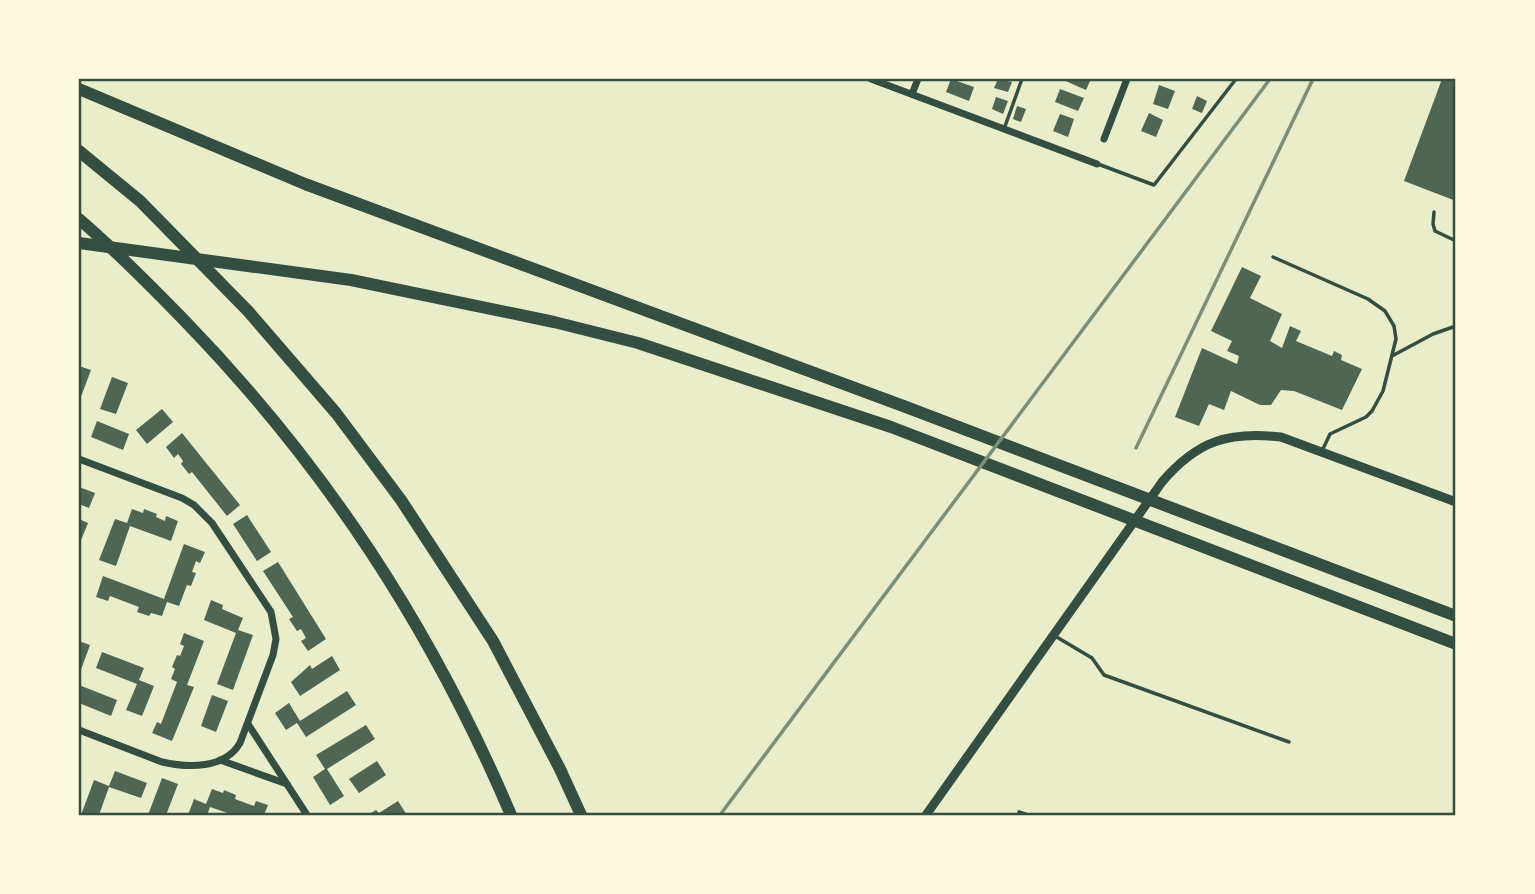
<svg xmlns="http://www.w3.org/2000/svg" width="1535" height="894" font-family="'Archivo Narrow',sans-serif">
  <rect width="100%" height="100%" fill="#e9edc9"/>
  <g fill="#4f6655">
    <polygon points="951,79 974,87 969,101 946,92"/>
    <polygon points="998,79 1012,82 1008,92 994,88"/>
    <polygon points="1061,79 1091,79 1086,90"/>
    <polygon points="1442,79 1456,79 1456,201 1404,181"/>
    <polygon points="1159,85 1175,91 1168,109 1153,104"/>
    <polygon points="1060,89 1084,98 1078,111 1055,102"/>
    <polygon points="1197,96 1207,101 1202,113 1192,109"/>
    <polygon points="996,97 1008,101 1003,114 992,109"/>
    <polygon points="1017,106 1026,109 1021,122 1013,119"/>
    <polygon points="1149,113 1163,120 1156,137 1141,131"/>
    <polygon points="1060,114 1074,119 1068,137 1053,131"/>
    <polygon points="1242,267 1261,276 1250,298 1282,314 1270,341 1282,348 1290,326 1301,331 1296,341 1332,356 1334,351 1342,355 1341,360 1362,369 1342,410 1294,391 1281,390 1271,405 1260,405 1231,391 1224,410 1209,404 1199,426 1175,417 1202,348 1237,364 1239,356 1227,351 1232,341 1211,331"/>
    <polygon points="79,366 91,370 79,402"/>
    <polygon points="112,377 128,383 116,414 100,409"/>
    <polygon points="162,409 173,422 147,444 136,430"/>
    <polygon points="97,421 129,434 123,450 91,437"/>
    <polygon points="182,433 240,505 227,516 192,472 189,474 181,464 183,461 178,454 174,458 166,447"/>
    <polygon points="79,487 95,493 89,508 79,504"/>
    <polygon points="132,509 143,513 144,509 157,514 156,517 165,521 166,516 178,521 171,541 130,526 116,566 99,560 115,519 127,523"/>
    <polygon points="247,515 271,552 257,561 233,524"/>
    <polygon points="79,519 88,523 79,545"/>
    <polygon points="184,544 205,552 200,563 196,561 192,572 196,573 191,586 187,585 179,606 167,602 162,616 151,613 149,616 137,612 139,607 110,596 108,601 96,597 103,576 164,599"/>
    <polygon points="278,562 326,639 308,651 301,641 306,638 301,629 297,631 289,619 293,617 263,571"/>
    <polygon points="211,600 223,605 222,609 243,618 238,630 253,635 233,690 217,684 236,633 204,620"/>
    <polygon points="184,633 204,641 187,685 194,687 172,741 152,733 157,722 161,724 177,682 171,679 175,669 172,667 177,655 180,656 184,646 180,644"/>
    <polygon points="79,641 90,645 79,675"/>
    <polygon points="102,652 144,668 139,680 154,686 142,716 126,710 137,684 96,668"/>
    <polygon points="332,656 340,670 300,696 291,682 310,665 312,669"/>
    <polygon points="79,685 117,700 111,716 79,703"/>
    <polygon points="347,691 356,705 306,737 297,723 286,730 275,713 289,703 300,721"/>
    <polygon points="212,695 228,701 216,732 201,726"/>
    <polygon points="366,725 375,739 327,769 344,796 330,805 313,777 325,769 316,755"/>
    <polygon points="377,761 386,775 359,793 349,779"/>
    <polygon points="115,771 147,783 141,798 109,787 99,815 81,815 94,780 109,786"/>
    <polygon points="162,778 178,784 166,815 148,815"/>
    <polygon points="212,789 223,793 224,790 236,795 235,799 254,806 256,801 268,805 264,815 233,815 210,807 207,815 188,815 194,799 206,804"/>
    <polygon points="398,801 407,815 368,815 376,810 379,813"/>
  </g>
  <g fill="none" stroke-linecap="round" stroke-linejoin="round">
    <g stroke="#344e41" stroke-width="3.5">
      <polyline points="1004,129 1022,79"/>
      <polyline points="1098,164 1154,185 1236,79"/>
      <polyline points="1434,212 1433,224 1435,231 1456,241"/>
      <polyline points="1273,257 1368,299 1385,311 1394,326 1396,339 1383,391 1372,411 1366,417 1330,434 1322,451"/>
      <polyline points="1392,356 1433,334 1456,326"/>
      <polyline points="1055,636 1092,658 1104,675 1289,742"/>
      <polyline points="1019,812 1028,815"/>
    </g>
    <g stroke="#344e41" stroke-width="7">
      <polyline points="871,79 1097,164"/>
      <polyline points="912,94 918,79"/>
      <polyline points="1104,139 1127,79"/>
      <path d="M79,459L182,498L194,505L212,523L271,612L276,639L273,655L240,743C225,769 188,768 162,762L79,730"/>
      <polyline points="248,724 307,815"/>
      <polyline points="220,760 287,784"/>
    </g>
    <path stroke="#344e41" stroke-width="9" d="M926,815L1162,482C1197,441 1228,431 1281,437L1456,502"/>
    <g stroke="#344e41" stroke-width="12">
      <polyline points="79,89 305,184 906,407 1456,616"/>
      <polyline points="79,151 140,201 248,311 336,413 401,500 493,641 560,769 581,815"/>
      <path d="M79,219C115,250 149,284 182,318C325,465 431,627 511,815"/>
      <polyline points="79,243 351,280 554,322 638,343 891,427 1456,644"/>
    </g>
    <g stroke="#7c8e77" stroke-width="3.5">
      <polyline points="1136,448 1313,79"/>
      <polyline points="720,815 1270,79"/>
    </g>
  </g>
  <rect width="1535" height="894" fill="none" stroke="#fefae0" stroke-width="161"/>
  <rect x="80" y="80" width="1374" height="734" fill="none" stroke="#344e41" stroke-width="2.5"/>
</svg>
